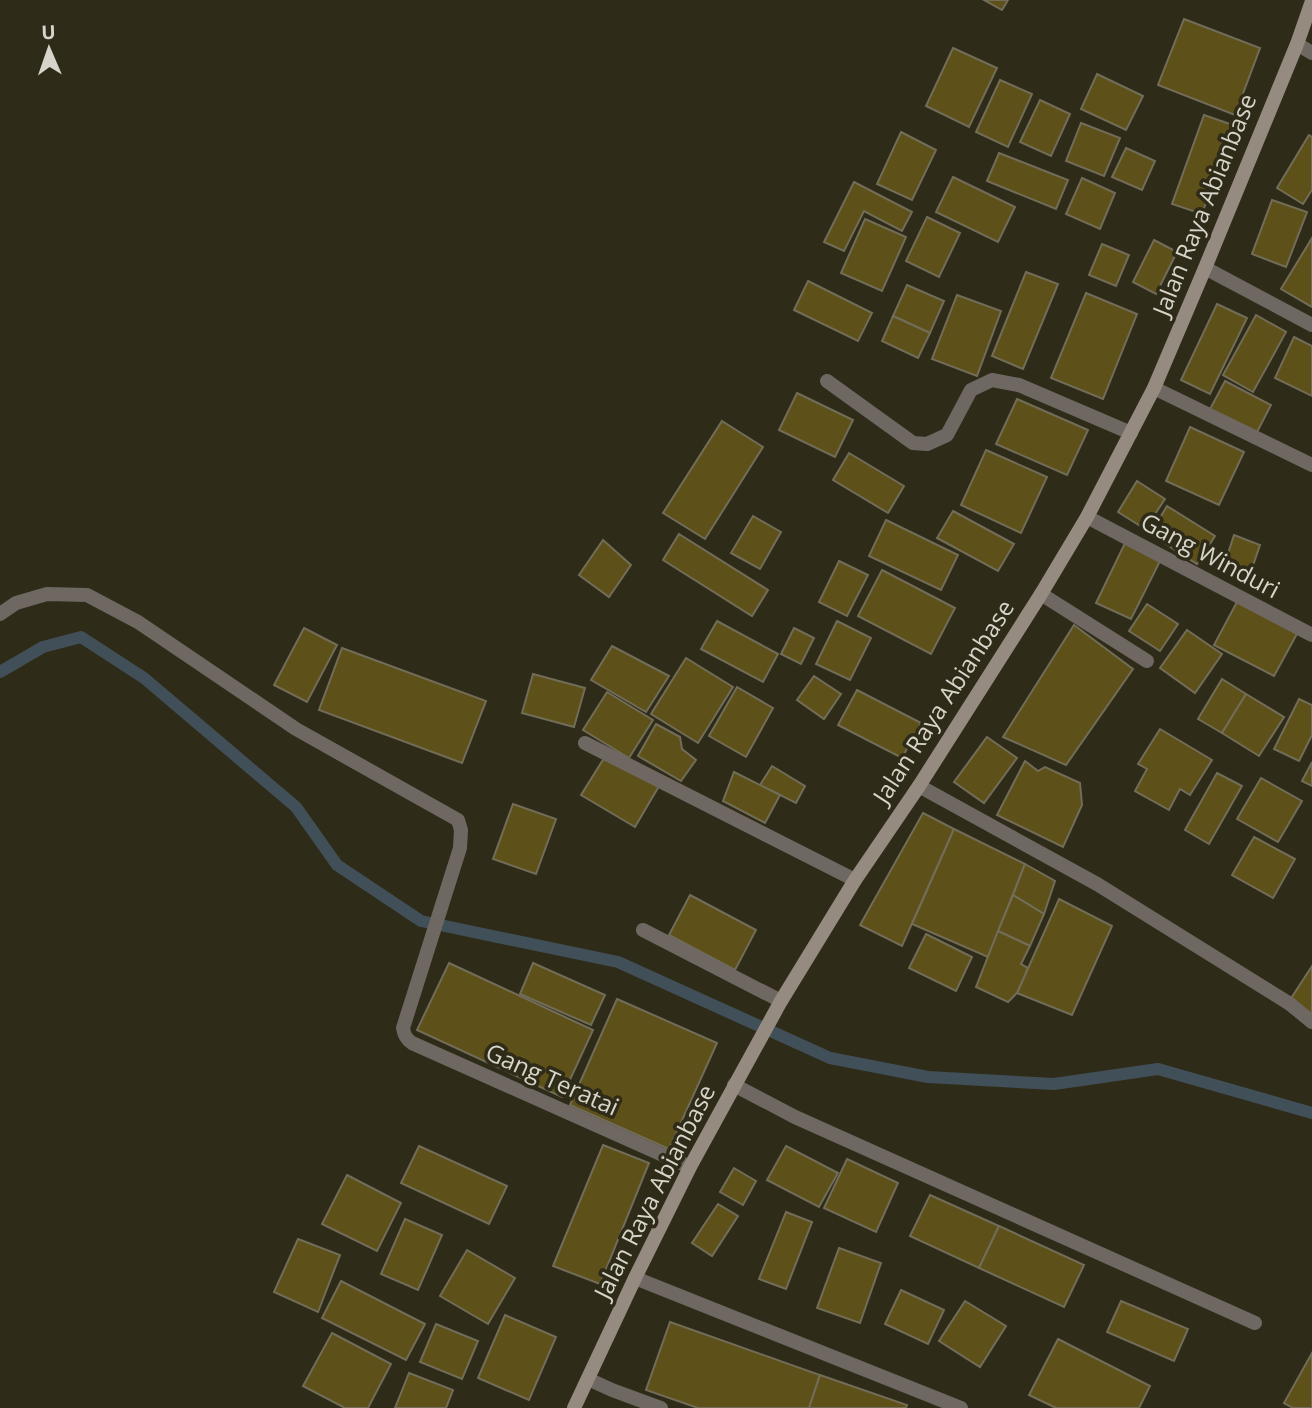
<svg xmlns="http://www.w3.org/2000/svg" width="1312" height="1408" font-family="'Open Sans',sans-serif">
  <rect width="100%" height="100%" fill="#2f2b19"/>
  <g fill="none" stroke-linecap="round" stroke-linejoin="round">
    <polyline stroke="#414f58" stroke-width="12" points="0,672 43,647 81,637 144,678 296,807 337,865 421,921 618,962 830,1058 928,1077 1054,1084 1158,1069 1312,1113"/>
  </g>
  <g fill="#5d5018" stroke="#726d59" stroke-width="2">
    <polygon points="984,0 1008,0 1002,10"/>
    <polygon points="1184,19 1260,48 1235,115 1158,85"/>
    <polygon points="953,48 997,68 969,127 926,106"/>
    <polygon points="1097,74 1143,96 1126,130 1081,109"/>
    <polygon points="1000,80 1032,94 1008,147 976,132"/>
    <polygon points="1040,100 1070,114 1051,156 1020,142"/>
    <polygon points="1204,115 1233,125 1202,214 1172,204"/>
    <polygon points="1081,123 1120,138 1104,176 1066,161"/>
    <polygon points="901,132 936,150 912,200 877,184"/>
    <polygon points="1309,135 1312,137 1312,190 1303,204 1277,188"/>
    <polygon points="1126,148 1155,161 1142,190 1112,177"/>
    <polygon points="999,153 1068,180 1056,209 987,181"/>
    <polygon points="953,177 1015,207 998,242 936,212"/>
    <polygon points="1082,178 1115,193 1100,229 1066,214"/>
    <polygon points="854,182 912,212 902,231 864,211 844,251 824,242"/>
    <polygon points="1272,200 1307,212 1286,267 1252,254"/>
    <polygon points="927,217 960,233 939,277 906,261"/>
    <polygon points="865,219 906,237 882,291 841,273"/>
    <polygon points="1312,238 1312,307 1281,289"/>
    <polygon points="1154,240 1177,252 1156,294 1133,282"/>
    <polygon points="1102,244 1129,255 1116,286 1089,275"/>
    <polygon points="1026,272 1058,284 1023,369 992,356"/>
    <polygon points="808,281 872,313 858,341 794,310"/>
    <polygon points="907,285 944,301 930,333 893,316"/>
    <polygon points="1086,293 1137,314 1103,399 1051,378"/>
    <polygon points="957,295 1001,311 977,376 932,359"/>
    <polygon points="1217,304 1247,318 1210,394 1181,380"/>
    <polygon points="1256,315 1286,332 1253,392 1223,375"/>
    <polygon points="893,316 930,333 918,358 882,341"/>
    <polygon points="1294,337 1312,346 1312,396 1275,378"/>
    <polygon points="1225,381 1271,405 1256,434 1209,411"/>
    <polygon points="797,393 853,420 835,457 779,430"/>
    <polygon points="1017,399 1088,430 1067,475 996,444"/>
    <polygon points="722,421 763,447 705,539 663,513"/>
    <polygon points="1190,427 1244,452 1219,505 1166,481"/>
    <polygon points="986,450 1047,477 1021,533 961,505"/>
    <polygon points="849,453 904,486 888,513 833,480"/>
    <polygon points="1137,481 1165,499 1145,529 1118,512"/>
    <polygon points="1167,506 1215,536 1197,564 1150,534"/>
    <polygon points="953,511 1014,544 998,571 937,538"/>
    <polygon points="753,516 781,532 760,569 731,553"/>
    <polygon points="886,520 958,555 941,590 869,556"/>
    <polygon points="679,534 768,590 752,616 663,560"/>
    <polygon points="1234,535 1260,545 1248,580 1222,572"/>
    <polygon points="603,540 631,565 609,597 579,575"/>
    <polygon points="1125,543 1160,561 1131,619 1096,603"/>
    <polygon points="839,561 868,575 847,616 819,602"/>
    <polygon points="882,570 955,608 931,654 858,616"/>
    <polygon points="1238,600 1298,632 1274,676 1214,645"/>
    <polygon points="1147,604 1178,624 1160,651 1129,631"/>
    <polygon points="717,621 778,654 763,682 701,649"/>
    <polygon points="837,621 871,638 850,680 816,664"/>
    <polygon points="1074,625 1133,669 1066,765 1003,737"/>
    <polygon points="304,628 337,645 307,702 274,685"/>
    <polygon points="794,628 814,638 801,664 781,654"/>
    <polygon points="1187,630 1222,654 1195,693 1160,668"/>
    <polygon points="612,646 669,676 646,712 591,680"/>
    <polygon points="342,648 486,701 462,763 319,710"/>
    <polygon points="686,658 733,687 698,743 651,714"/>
    <polygon points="533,674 585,688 574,727 522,713"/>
    <polygon points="814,676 841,694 824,719 797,700"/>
    <polygon points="1222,679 1246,694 1222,733 1198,719"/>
    <polygon points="737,687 773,708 746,757 709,736"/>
    <polygon points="857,690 921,723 902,758 838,725"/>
    <polygon points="607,692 653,720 629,758 583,730"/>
    <polygon points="1246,694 1284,717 1259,756 1222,733"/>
    <polygon points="1299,699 1312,705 1312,735 1299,761 1274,749"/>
    <polygon points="656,724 680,737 682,749 696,760 681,781 638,756"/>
    <polygon points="1160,729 1212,760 1190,795 1180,789 1169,810 1135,791 1147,769 1138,764"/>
    <polygon points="987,737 1017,758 984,803 954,782"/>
    <polygon points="606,755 659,786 635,827 581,795"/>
    <polygon points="1025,761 1038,771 1045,767 1080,783 1082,805 1063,847 997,815"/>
    <polygon points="1312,762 1312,786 1302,781"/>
    <polygon points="772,766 805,786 796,803 760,785"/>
    <polygon points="734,772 780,795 765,823 723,801"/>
    <polygon points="1217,773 1242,786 1209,844 1185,830"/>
    <polygon points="1261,778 1302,801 1278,842 1237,819"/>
    <polygon points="513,804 556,819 536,874 493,859"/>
    <polygon points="923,813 954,829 902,946 860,925"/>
    <polygon points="954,829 1025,864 988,957 912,924"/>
    <polygon points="1254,837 1295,859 1273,898 1232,875"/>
    <polygon points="1025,864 1055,881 1044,914 1013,895"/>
    <polygon points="690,895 756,930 735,970 669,935"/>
    <polygon points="1013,895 1044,914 1030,946 998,931"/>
    <polygon points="1059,899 1112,926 1072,1015 1017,993"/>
    <polygon points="998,931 1030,946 1021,964 1028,968 1017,993 1008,1002 976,987"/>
    <polygon points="926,934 972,957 956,991 909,968"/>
    <polygon points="449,963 593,1030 562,1097 417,1030"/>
    <polygon points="533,963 605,995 591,1025 520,994"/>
    <polygon points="1312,966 1312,1018 1288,1003"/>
    <polygon points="617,999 717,1043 669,1149 570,1105"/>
    <polygon points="603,1145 649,1163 600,1284 553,1266"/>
    <polygon points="419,1146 507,1186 489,1224 401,1183"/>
    <polygon points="786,1146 838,1173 819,1207 767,1180"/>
    <polygon points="847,1159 898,1183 876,1232 824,1208"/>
    <polygon points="734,1168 756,1181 743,1205 720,1192"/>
    <polygon points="347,1175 401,1203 377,1251 322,1224"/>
    <polygon points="930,1195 999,1226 979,1268 910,1236"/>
    <polygon points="718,1204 738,1216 712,1256 692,1243"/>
    <polygon points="786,1212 812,1222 786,1289 759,1279"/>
    <polygon points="405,1219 442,1235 418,1290 381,1274"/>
    <polygon points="999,1226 1084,1265 1064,1307 979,1268"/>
    <polygon points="298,1239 340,1255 318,1312 274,1292"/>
    <polygon points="839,1248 881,1263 860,1323 817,1308"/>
    <polygon points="467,1250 515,1278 488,1324 440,1296"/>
    <polygon points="341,1281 425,1324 406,1360 322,1318"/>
    <polygon points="901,1290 944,1310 928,1344 885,1324"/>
    <polygon points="965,1301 1006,1326 980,1367 939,1341"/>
    <polygon points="1121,1301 1188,1329 1174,1361 1107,1332"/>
    <polygon points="505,1315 556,1337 529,1400 478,1378"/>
    <polygon points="670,1322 820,1375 809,1408 698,1408 646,1390"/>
    <polygon points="436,1324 478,1341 462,1379 420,1362"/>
    <polygon points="332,1333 391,1364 368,1408 345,1408 303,1386"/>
    <polygon points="1058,1339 1150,1386 1139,1408 1056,1408 1029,1395"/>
    <polygon points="1312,1353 1312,1408 1293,1408 1284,1403"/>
    <polygon points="409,1373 453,1390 446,1408 395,1408"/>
    <polygon points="820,1375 907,1405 906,1408 809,1408"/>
  </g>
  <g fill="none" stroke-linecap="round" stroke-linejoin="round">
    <polyline stroke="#6f6862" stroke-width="14" points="734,1085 795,1117 1255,1323"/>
    <g stroke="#6f6862" stroke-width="14">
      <polyline points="1297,44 1312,53"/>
      <polyline points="1205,268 1312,325"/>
      <polyline points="827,381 913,443 927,444 947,435 971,390 992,380 1019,385 1131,433"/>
      <polyline points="1154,388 1312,465"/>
      <polyline points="1087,517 1312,635"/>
      <polyline points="1041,594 1147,661"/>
      <path d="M0,614L16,603L47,594L87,595L138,622L296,729L458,820L461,830L460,848L403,1028C404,1035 406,1039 412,1043L690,1167"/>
      <polyline points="585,743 855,880"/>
      <polyline points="919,786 1097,884 1290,1004 1312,1022"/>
      <polyline points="643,930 781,1001"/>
      <polyline points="635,1278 961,1408"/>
      <polyline points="588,1379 612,1390 661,1408"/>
    </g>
    <polyline stroke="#968b80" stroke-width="14" points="574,1408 635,1278 690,1167 781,1001 855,880 919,786 1041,594 1087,517 1154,388 1205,268 1297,44 1312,1"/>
  </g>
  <g text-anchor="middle" stroke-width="7" stroke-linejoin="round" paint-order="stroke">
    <g font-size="24" fill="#d7d4c9" stroke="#2f2b19">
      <text transform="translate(1205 205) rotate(-68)" y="8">Jalan Raya Abianbase</text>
      <text transform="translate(1210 556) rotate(28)" y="8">Gang Winduri</text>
      <text transform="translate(944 702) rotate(-57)" y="8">Jalan Raya Abianbase</text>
      <text transform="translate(552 1080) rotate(24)" y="8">Gang Teratai</text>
      <text transform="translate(655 1192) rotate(-63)" y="8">Jalan Raya Abianbase</text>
    </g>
  </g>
  <g transform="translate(49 49) rotate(358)" stroke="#2f2b19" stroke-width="5" paint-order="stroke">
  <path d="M0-5L12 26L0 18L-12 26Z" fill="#d7d4c9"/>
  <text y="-10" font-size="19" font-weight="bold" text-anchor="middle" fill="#d7d4c9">U</text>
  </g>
</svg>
